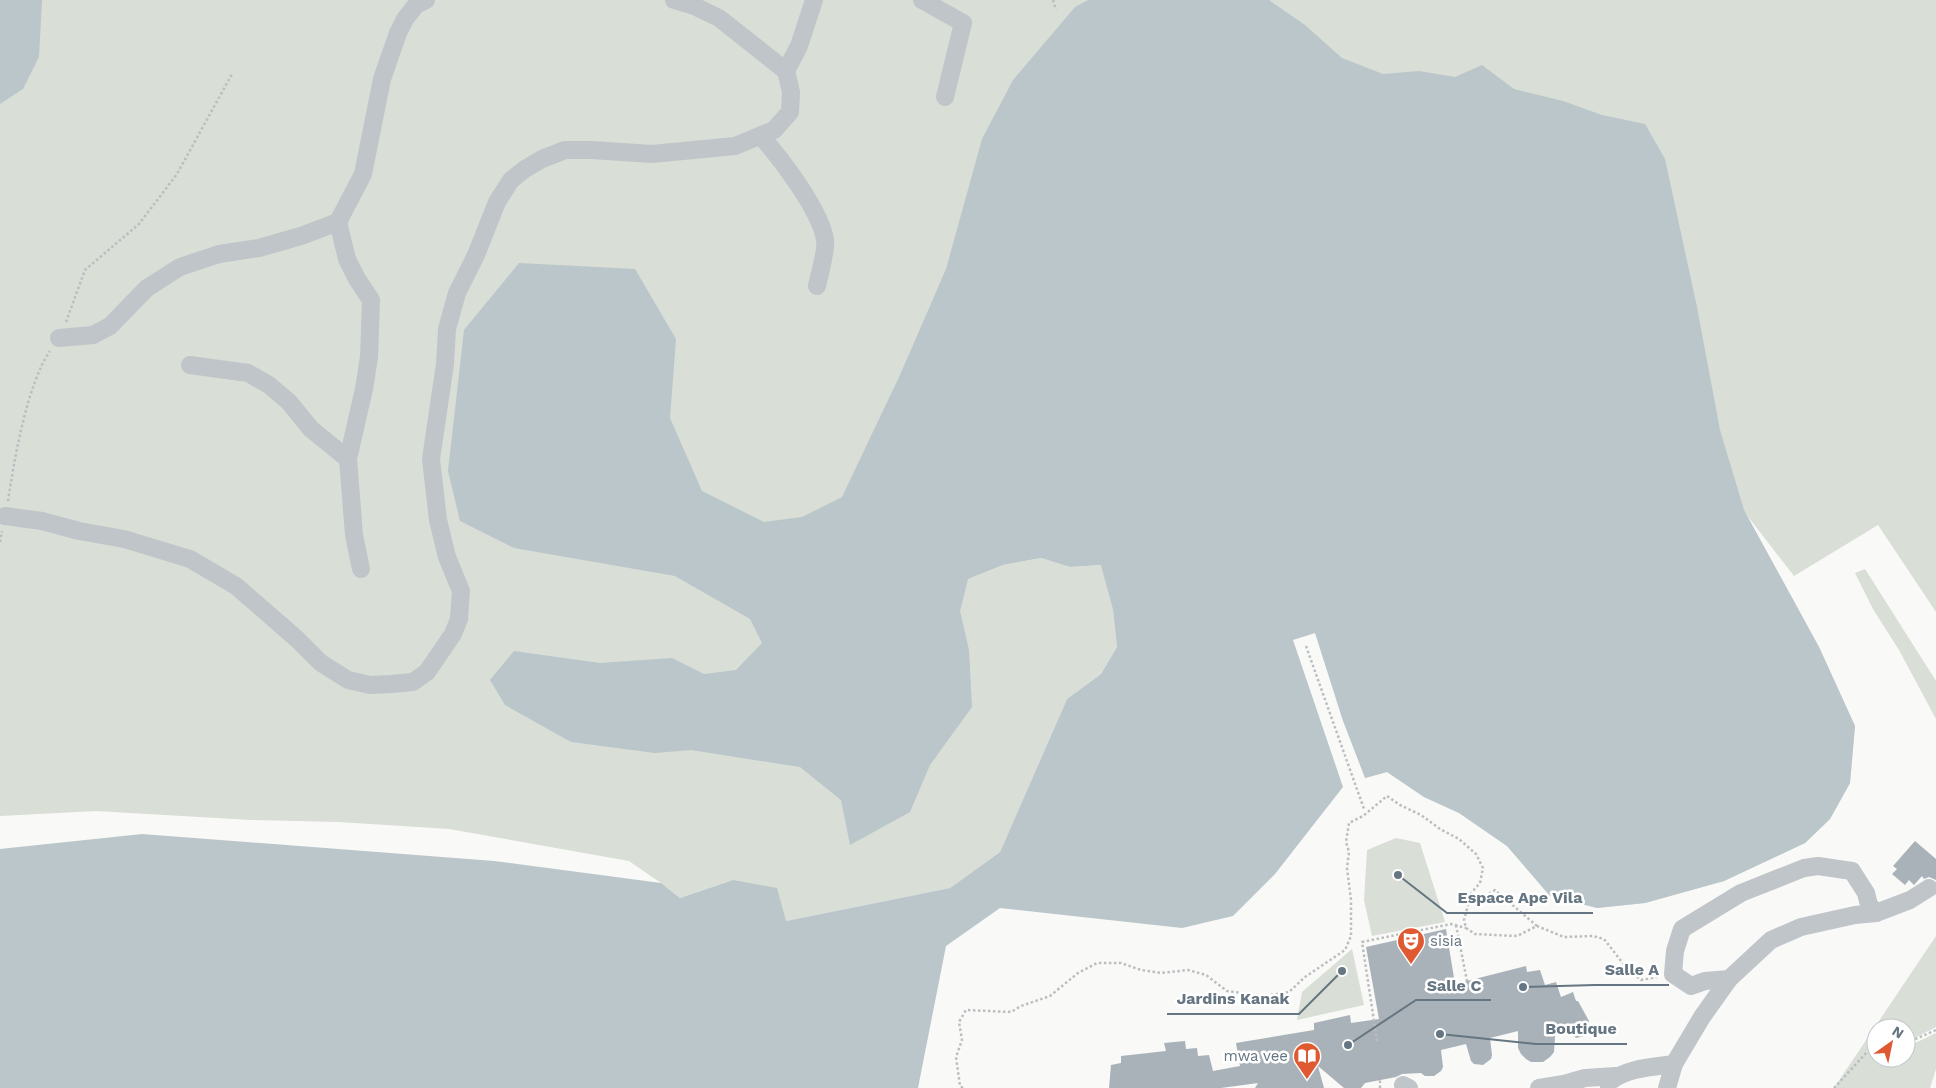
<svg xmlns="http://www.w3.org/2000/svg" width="1936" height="1088" font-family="'Work Sans',sans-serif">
  <rect width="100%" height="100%" fill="#f9f9f7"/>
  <g fill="#d9ded6" fill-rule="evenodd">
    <polygon points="0,0 1936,0 1936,612 1878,525 1794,576 1746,514 1819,647 1855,726 1850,783 1830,819 1805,843 1724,881 1645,903 1597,908 1550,896 1507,846 1459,813 1424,797 1387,772 1365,778 1650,253 968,579 1003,565 1041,558 1070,567 1102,565 1113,610 1117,647 1101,674 1067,699 1000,852 950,888 786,921 733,880 680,898 661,883 629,861 449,829 339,822 251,820 96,811 0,816"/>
    <polygon points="1865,569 1936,681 1936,719 1899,650 1873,609 1855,573"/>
    <polygon points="1396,838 1420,843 1445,922 1372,936 1364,900 1367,850"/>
    <path d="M1936,936V1027L1909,1041L1911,1045L1936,1033V1069L1930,1088H1834ZM1876,1028H1906V1058H1876Z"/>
    <polygon points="1352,949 1364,1005 1297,1020 1302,992"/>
  </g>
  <g fill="#bac6ca">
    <polygon points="0,0 42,0 39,57 23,89 0,104"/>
    <polygon points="1088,0 1269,0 1305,25 1342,58 1383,74 1419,71 1455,77 1482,65 1514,89 1563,101 1602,115 1645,124 1665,159 1697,307 1720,430 1744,510 1819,647 1855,726 1850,783 1830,819 1805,843 1724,881 1645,903 1597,908 1550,896 1507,846 1459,813 1424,797 1387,772 1365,778 1343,721 1315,633 1293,640 1343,787 1275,874 1233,916 1182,928 1000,908 946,946 918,1088 0,1088 0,849 142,834 494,861 661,883 680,898 733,880 777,888 786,921 950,888 1000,852 1067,699 1101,674 1117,647 1113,610 1101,565 1070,567 1041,558 1003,565 968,579 960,611 969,650 972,707 930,765 910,812 850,845 841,800 800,767 691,750 655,753 571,742 505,705 490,680 514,651 600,663 672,658 704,674 736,670 762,643 750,619 675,576 514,548 460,521 448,471 464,330 519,263 635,269 676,339 670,418 702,491 764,522 802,517 842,497 900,375 946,269 982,139 1013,80 1075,7"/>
  </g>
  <g fill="#a9b2b8">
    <polygon points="1915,841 1936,859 1936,880 1929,877 1924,879 1922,876 1914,885 1909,880 1905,885 1892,874 1897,869 1893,866"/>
    <polygon points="1446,929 1455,984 1526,966 1527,972 1540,970 1545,985 1556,982 1561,997 1573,992 1576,1001 1578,1001 1589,1021 1589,1031 1585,1036 1576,1038 1556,1023 1554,1052 1550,1057 1543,1062 1531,1062 1526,1059 1521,1054 1518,1048 1518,1031 1490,1038 1492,1055 1491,1059 1483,1065 1474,1064 1471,1061 1466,1044 1441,1050 1443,1067 1441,1071 1434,1076 1425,1076 1421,1073 1402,1074 1396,1077 1365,1083 1361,1088 1344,1088 1318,1066 1324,1088 1255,1088 1258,1083 1221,1088 1109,1088 1111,1065 1121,1063 1121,1056 1166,1051 1164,1043 1185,1041 1186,1049 1197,1048 1198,1056 1209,1055 1213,1071 1240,1066 1236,1043 1314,1030 1314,1023 1350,1015 1351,1023 1379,1019 1366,947"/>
  </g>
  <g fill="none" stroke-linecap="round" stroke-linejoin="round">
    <g stroke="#bbbec1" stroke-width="2.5" stroke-dasharray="2.5 2.5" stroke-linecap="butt">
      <polyline points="1053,0 1056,10"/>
      <polyline points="66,322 85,270 139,224 177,174 232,74"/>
      <path d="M8,501C14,461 27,384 50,351"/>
      <polyline points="0,542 2,531"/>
      <polyline points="1306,646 1364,809"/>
      <polyline points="1456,925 1467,981"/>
      <polyline points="1537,926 1495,890 1468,905 1464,920 1466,928 1475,934 1517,936 1537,926 1564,937 1593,936 1604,939 1625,966 1641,980 1657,977"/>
      <polyline points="1377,1041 1362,942 1451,924 1466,928"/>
      <polyline points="1906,1043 1936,1030"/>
      <polyline points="963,1088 960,1086 956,1057 962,1040 959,1022 966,1010 1011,1012 1021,1006 1050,996 1078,973 1097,963 1121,963 1141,970 1161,973 1188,970 1206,975 1227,991 1264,996 1289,992 1305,977 1345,950 1351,936 1351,900 1347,868 1349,852 1346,842 1349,823 1363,816 1387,796 1400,805 1421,815 1440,829 1459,839 1476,854 1483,868 1480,883 1471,893 1468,905"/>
      <polyline points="1380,1088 1380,1080"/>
      <polyline points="1834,1088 1867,1052 1876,1050"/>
    </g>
    <g stroke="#c0c5c9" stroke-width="18">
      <polyline points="922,0 963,23 945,97"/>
      <polyline points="786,71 799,46 814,0"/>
      <path d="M761,136C781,159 821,211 825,240C827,249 819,276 817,286"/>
      <polyline points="338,222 347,259 357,279 371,300 369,357 364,389 348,459 354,535 361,569"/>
      <polyline points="59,338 93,335 110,326 147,288 180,267 219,254 259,248 301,236 338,222 363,174 382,79 398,33 405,19 416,5 426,0"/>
      <polyline points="190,365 248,373 269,385 289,402 311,429 348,459"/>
      <polyline points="5,516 42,521 79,531 124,539 190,559 236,586 298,640 321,663 348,680 370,685 391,684 413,682 427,672 453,634 459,619 461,591 447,557 438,520 431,459 445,364 447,329 457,293 476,255 497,202 511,180 525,169 542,159 565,150 591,150 652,154 735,146 774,130 790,112 791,92 786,71 719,18 694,6 674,0"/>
      <polyline points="1729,979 1705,981 1691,986 1673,974 1675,951 1682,929 1741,893 1804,868 1818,866 1852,871 1866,893 1869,905 1876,913"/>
      <path d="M1608,1083C1626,1068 1652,1067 1674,1064"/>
      <polyline points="1403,1085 1409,1088"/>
      <polyline points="1539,1088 1564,1084 1585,1078 1616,1076"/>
      <polyline points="1667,1088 1674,1064 1702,1017 1729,979 1771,940 1801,927 1855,915 1876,913 1910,900 1929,888"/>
    </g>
  </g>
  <defs>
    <g id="theatre-pin" transform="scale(1.4375)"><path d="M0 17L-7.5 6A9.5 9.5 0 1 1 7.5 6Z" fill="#df5931" stroke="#fff"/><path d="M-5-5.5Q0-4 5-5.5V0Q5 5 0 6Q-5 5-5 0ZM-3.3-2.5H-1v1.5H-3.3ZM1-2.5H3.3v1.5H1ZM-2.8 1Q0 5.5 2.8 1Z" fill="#fff"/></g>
    <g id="library-pin" transform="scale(1.4375)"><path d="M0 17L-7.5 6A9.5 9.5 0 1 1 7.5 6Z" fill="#df5931" stroke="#fff"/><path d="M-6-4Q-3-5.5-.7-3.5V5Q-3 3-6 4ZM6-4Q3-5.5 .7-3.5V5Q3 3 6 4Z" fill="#fff"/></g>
  </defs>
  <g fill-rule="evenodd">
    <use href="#theatre-pin" x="1411" y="941"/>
    <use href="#library-pin" x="1307" y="1056"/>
  </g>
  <g text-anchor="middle" stroke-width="5" stroke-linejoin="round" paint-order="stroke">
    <g font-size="15" fill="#657581" stroke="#fff" text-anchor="start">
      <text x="1430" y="946">sisia</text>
      <text x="1288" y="1061" text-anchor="end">mwa vee</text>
    </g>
  </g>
  <path fill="none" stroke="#657581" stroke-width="2" d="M1398 875L1447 913H1593M1523 987L1595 985H1669M1348 1045L1416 1000H1491M1342 971L1299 1014H1167M1440 1034L1536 1044H1627"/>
  <g fill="#657581" stroke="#fff" stroke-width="2">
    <circle cx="1398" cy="875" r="5"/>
    <circle cx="1523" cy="987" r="5"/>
    <circle cx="1348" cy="1045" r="5"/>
    <circle cx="1342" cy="971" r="5"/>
    <circle cx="1440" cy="1034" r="5"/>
  </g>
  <g font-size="16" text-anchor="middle" font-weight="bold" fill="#657581" stroke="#fff" stroke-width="5" stroke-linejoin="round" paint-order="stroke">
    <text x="1520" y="903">Espace Ape Vila</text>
    <text x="1632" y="975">Salle A</text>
    <text x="1454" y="991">Salle C</text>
    <text x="1233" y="1004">Jardins Kanak</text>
    <text x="1581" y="1034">Boutique</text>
  </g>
  <g transform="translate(1891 1043) rotate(33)"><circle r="24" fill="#ffffff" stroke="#c1c8cd"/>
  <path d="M0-4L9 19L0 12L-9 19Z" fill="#df5931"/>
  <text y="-8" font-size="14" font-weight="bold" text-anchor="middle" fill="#657581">N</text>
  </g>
</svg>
